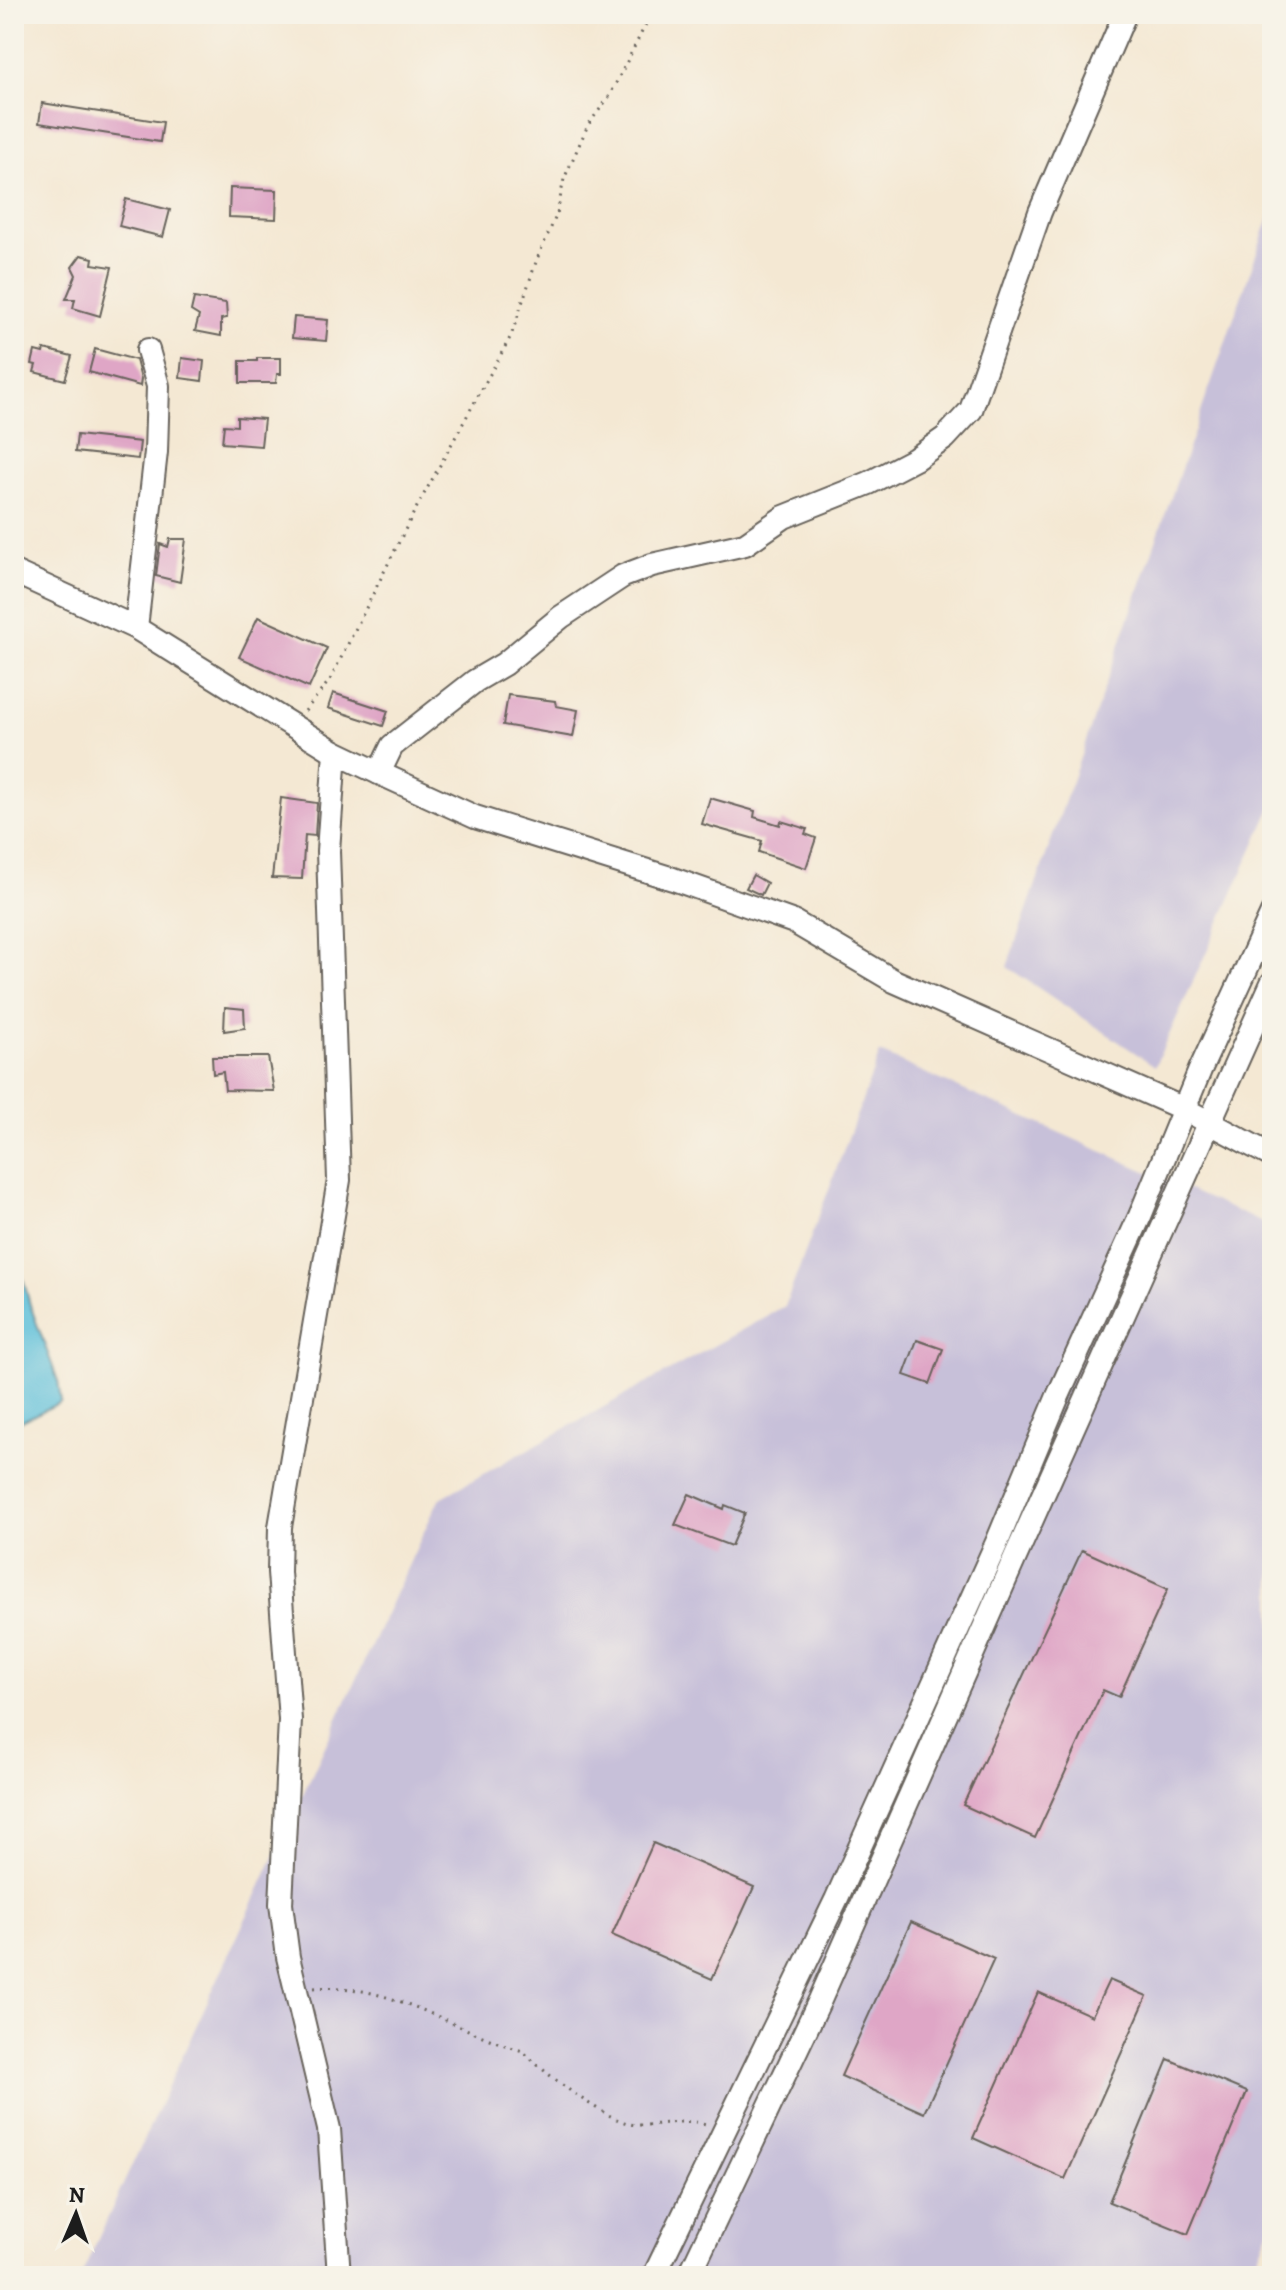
<svg xmlns="http://www.w3.org/2000/svg" width="1286" height="2290" font-family="Alegreya,serif">
  <rect width="100%" height="100%" fill="#f7f3e8"/>
  <filter id="ink" filterUnits="userSpaceOnUse"><feTurbulence type="fractalNoise" baseFrequency=".0125" numOctaves="2"/><feDisplacementMap in="SourceGraphic" scale="16" xChannelSelector="R" yChannelSelector="G"/><feConvolveMatrix kernelMatrix="1 2 1 2 8 2 1 2 1" color-interpolation-filters="sRGB"/></filter>
  <filter id="wash" filterUnits="userSpaceOnUse"><feTurbulence type="fractalNoise" baseFrequency=".006" numOctaves="4" result="noise"/><feDisplacementMap in="SourceGraphic" scale="32" xChannelSelector="R" yChannelSelector="G"/><feGaussianBlur stdDeviation="1.8" result="paint"/><feColorMatrix in="noise" values="0 0 0 0 0 0 0 0 0 0 0 0 0 0 0 0 0 1.4 0 .05"/><feComposite in="paint" operator="in"/></filter>
  <g filter="url(#wash)">
    <rect width="100%" height="100%" fill="#f4e8d3"/>
    <g fill="#c7c0d9">
      <polygon points="1272,209 1272,806 1155,1066 1007,967"/>
      <polygon points="880,1053 1272,1227 1272,2221 1250,2276 81,2276 439,1499 785,1306"/>
    </g>
    <polygon fill="#5cbfda" stroke="#3c6e7b" stroke-width="2" points="14,1244 30,1305 58,1381 61,1402 14,1425"/>
    <g id="blocks">
      <g fill="#dfa6c6">
        <polygon points="42,103 163,122 160,142 39,123"/>
        <polygon points="230,188 277,190 276,219 229,217"/>
        <polygon points="126,199 170,210 163,237 119,226"/>
        <polygon points="81,255 93,258 92,264 112,267 100,316 73,308 75,299 66,299 76,275 72,267"/>
        <polygon points="194,298 226,303 227,318 221,319 221,336 195,331 199,316 191,311"/>
        <polygon points="294,317 328,320 326,341 292,338"/>
        <polygon points="44,349 72,356 65,380 34,372 36,365 32,364 35,351 43,353"/>
        <polygon points="95,349 136,360 141,379 140,386 89,372"/>
        <polygon points="182,358 204,361 202,381 180,378"/>
        <polygon points="257,358 281,358 281,374 277,374 276,383 240,383 240,361 257,361"/>
        <polygon points="237,417 264,419 261,446 222,443 224,425 237,426"/>
        <polygon points="77,435 140,442 138,459 75,452"/>
        <polygon points="170,539 186,539 180,582 156,576 160,544 168,547"/>
        <polygon points="258,617 327,648 309,688 239,657"/>
        <polygon points="333,693 388,711 383,726 328,708"/>
        <polygon points="508,695 555,701 556,706 578,710 573,737 503,725"/>
        <polygon points="281,798 317,803 315,836 305,835 302,879 272,878"/>
        <polygon points="710,798 755,811 754,817 780,825 781,821 807,829 805,834 816,838 806,868 759,852 762,841 702,824"/>
        <polygon points="753,875 767,883 761,895 746,888"/>
        <polygon points="225,1007 244,1009 245,1028 224,1031"/>
        <polygon points="212,1057 268,1057 274,1091 225,1090 223,1072 213,1074"/>
        <polygon points="917,1340 943,1349 930,1384 904,1375"/>
        <polygon points="689,1494 724,1509 725,1505 745,1513 731,1546 675,1525"/>
        <polygon points="1082,1550 1168,1589 1119,1697 1103,1690 1035,1838 963,1805"/>
        <polygon points="653,1843 754,1887 712,1979 612,1935"/>
        <polygon points="911,1922 994,1959 924,2113 841,2076"/>
        <polygon points="1109,1980 1147,1996 1065,2179 973,2138 1038,1992 1092,2016"/>
        <polygon points="1168,2059 1247,2092 1188,2234 1109,2202"/>
      </g>
    </g>
  </g>
  <g filter="url(#ink)">
    <use href="#blocks" fill-opacity="0" stroke="#68635c" stroke-width="2"/>
    <g fill="none" stroke-linecap="round" stroke-linejoin="round">
      <g stroke="#68635c" stroke-width="26">
        <g id="minor">
          <polyline points="14,572 136,628 335,752 379,773 475,817 673,879 794,922 894,981 1184,1109 1272,1156"/>
          <polyline points="136,628 156,452 158,386 148,350"/>
          <polyline points="335,752 328,851 339,1180 280,1527 279,1572 290,1720 281,1904 288,1957 329,2129 339,2276"/>
          <polyline points="379,773 392,746 475,681 504,664 561,617 623,576 652,565 745,544 784,517 869,483 915,459 945,438 971,410 1040,212 1125,14"/>
          <polyline points="654,2276 836,1900 998,1540 1058,1396 1140,1216 1200,1070 1272,913"/>
          <polyline points="689,2276 820,2000 1013,1562 1272,983"/>
        </g>
      </g>
      <g stroke="#68635c" stroke-width="3" stroke-dasharray="2 6" stroke-linecap="butt">
        <polyline points="305,711 330,680 412,516 511,336 537,259 557,214 564,179 588,125 609,97 651,14"/>
        <path d="M314,1988C390,1982 453,2030 523,2051C542,2072 610,2124 637,2125C660,2126 683,2118 706,2124"/>
      </g>
      <use href="#minor" stroke="#fff" stroke-width="22"/>
    </g>
  </g>
  <rect width="1286" height="2290" fill="none" stroke="#f7f3e8" stroke-width="48"/>
  <g transform="translate(76 2214) rotate(2)" stroke="#f7f3e8" stroke-width="6" paint-order="stroke">
  <path d="M0-6L14 30L0 20L-14 30Z" fill="#1c1c1c"/>
  <text y="-12" font-size="22" font-weight="bold" text-anchor="middle" fill="#1c1c1c">N</text>
  </g>
</svg>
